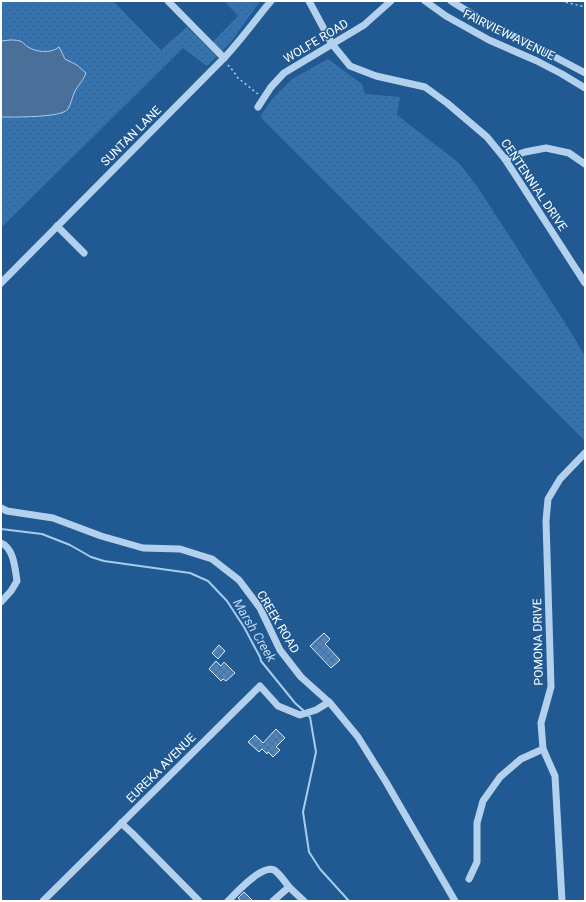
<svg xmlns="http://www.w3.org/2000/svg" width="586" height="902" font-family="Roboto,sans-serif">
  <defs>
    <pattern id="grass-dots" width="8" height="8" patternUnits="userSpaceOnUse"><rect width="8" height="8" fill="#3573b0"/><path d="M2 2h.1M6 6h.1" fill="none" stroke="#425e79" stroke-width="1.8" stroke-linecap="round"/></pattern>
    <pattern id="building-cross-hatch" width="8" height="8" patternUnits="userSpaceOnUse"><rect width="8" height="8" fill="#4e84bb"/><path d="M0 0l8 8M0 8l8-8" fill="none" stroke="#4d6e8f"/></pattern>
  </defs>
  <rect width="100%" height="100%" fill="#215993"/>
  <g fill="url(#grass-dots)">
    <polygon points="1,1 113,1 161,50 187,27 208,47 238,16 224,1 260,1 231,42 207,66 183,48 1,228"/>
    <polygon points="328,59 362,84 365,94 400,97 397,115 459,163 479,189 569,329 585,356 585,441 260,117 272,99 292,79"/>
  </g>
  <path fill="#4a7099" stroke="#a7ccee" d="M10,40C13,40 17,40 20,41C23,42 25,45 28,47C36,52 51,54 59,47L65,59L77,65L86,73C84,80 78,85 75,91C72,97 71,104 68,109C62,118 13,117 1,117V41Z"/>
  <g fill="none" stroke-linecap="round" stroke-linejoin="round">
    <g stroke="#a7ccee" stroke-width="2">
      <polyline points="1,529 42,534 70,545 91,557 104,561 190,573 208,581 227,601 244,627 260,657 261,661 295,703 304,711"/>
      <polyline points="307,715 310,717 316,752 303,812 309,852 320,869 349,901"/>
    </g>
  </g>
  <g fill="url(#building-cross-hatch)" stroke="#d9eafa">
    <polygon points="324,633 330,639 325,644 340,660 331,668 310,646"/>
    <polygon points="219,645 225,651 218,659 212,653"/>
    <polygon points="216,661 221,666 224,662 235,673 226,681 223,679 221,681 209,669"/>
    <polygon points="276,729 285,738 276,747 280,750 273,757 268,752 267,754 262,749 259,752 248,742 255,735 263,743"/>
    <polygon points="244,892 253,901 241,901 238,898"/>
  </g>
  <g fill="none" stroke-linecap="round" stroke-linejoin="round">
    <g stroke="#b3d1ed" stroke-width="1.5" stroke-dasharray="2 3" stroke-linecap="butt">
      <polyline points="561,1 585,7"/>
      <polyline points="228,65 234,72 238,78 258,94"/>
    </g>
    <g stroke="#b3d1ed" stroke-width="7">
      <polyline points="168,1 224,58"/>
      <polyline points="309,1 332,44 350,66 376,76 425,87 447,103 487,137 505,159 585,283"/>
      <polyline points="425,1 446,16 489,40 537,61 562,74 585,88"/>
      <polyline points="451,1 488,24 538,48 585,73"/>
      <polyline points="258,107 271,87 284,73 364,25 391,1"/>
      <polyline points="505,159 525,152 546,148 569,153 585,164"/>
      <polyline points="57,226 84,253"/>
      <path d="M1,283L224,58C241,40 255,20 271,1"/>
      <polyline points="1,508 7,511 53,518 101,536 143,548 180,549 212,559 239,580 260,608 280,650 301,677 330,703 358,737 386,782 455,901"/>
      <path d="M1,543C14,548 15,569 17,581L11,591L1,602"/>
      <polyline points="121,823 132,833 199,901"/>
      <polyline points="469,879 477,862 477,823 483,801 500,777 521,759 543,749"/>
      <polyline points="289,887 304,901"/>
      <polyline points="43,901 260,686 278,706 300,715 316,710 329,702"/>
      <path d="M228,901C236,893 262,864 274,870C278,872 286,883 289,887L273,901"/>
      <polyline points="562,901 555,776 543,749 541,723 551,687 546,521 548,499 560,479 585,453"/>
    </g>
  </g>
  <g text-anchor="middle" stroke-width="3" stroke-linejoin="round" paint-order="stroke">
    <g font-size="12" fill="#fff" stroke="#215993">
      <text transform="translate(509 35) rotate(26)" y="4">FAIRVIEW AVENUE</text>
      <text transform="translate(316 41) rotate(-31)" y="4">WOLFE ROAD</text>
      <text transform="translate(131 136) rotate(-45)" y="4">SUNTAN LANE</text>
      <text transform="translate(534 185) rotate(56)" y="4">CENTENNIAL DRIVE</text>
      <text transform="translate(278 622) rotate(59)" y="4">CREEK ROAD</text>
      <text transform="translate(538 642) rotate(-91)" y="4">POMONA DRIVE</text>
      <text transform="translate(161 768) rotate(-45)" y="4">EUREKA AVENUE</text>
    </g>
    <g font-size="13" font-style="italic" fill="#c0daf4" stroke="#215993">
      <text transform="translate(255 630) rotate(59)" y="5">Marsh Creek</text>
    </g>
  </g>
  <rect width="586" height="902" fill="none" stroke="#ffffff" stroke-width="4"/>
</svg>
